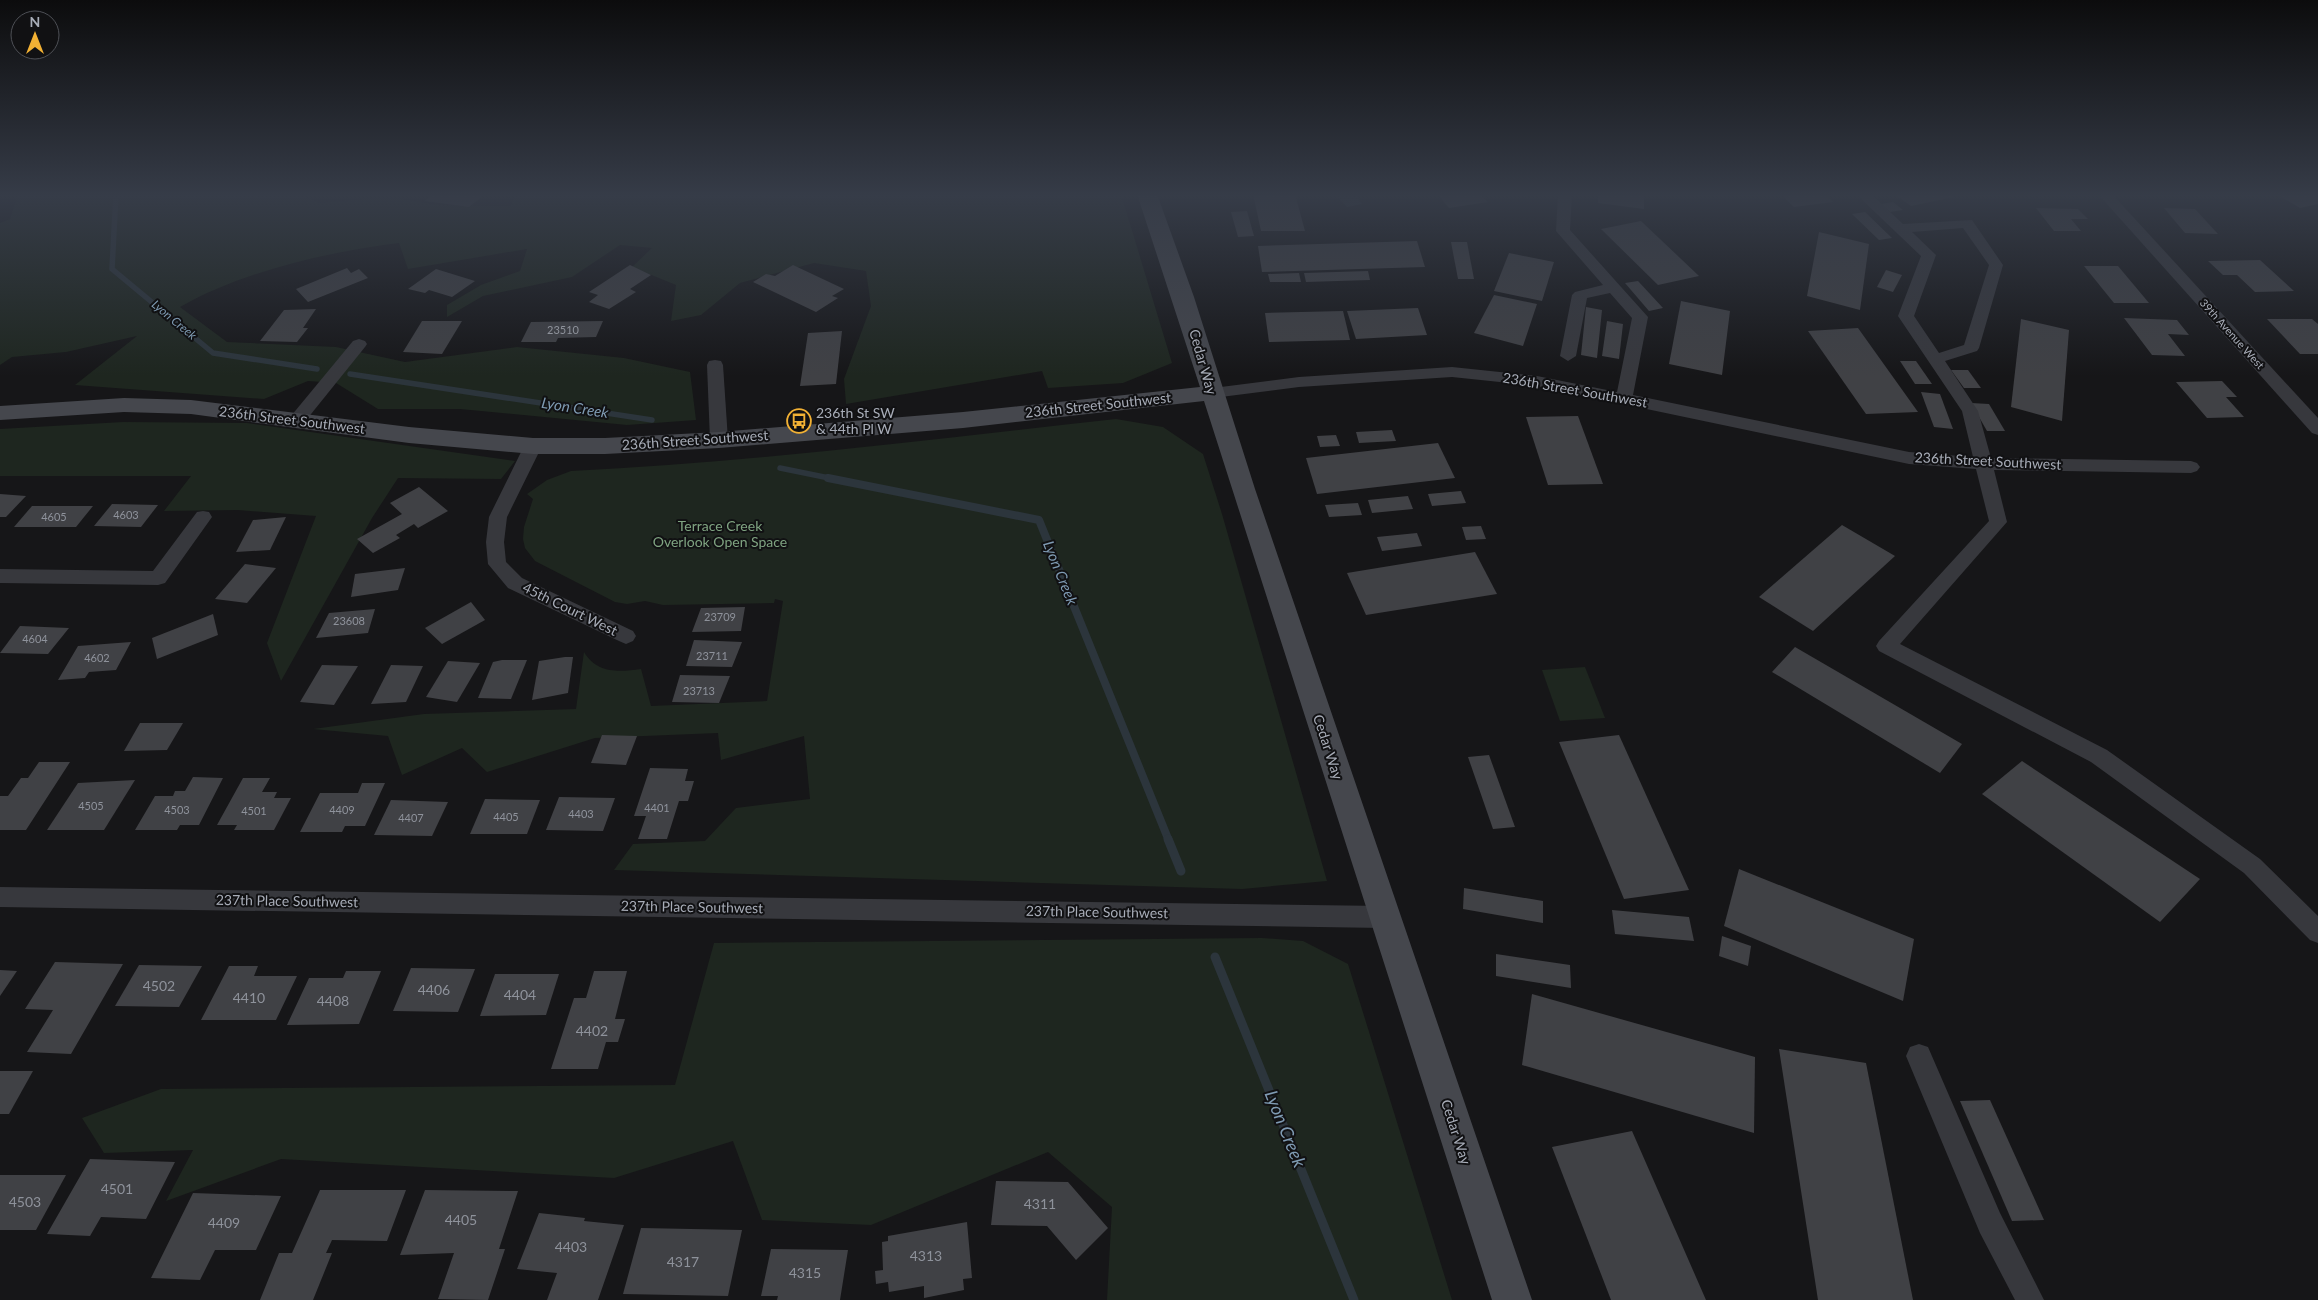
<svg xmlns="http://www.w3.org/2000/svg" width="2318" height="1300" font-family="Lato,sans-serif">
  <rect width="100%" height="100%" fill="#161618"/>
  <g fill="#1e261f">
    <path d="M18,194H301L318,203L389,197L437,205L511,206L515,194H1121L1172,363L1123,383L1048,388L1042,371L846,404L844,379L871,306L866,271L814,263L740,283L701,315L671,321L676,285L632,267L652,248L620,245L572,277L483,296L447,317V305L481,285L520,271L527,249L408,269L399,243C328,252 243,271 180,307L227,342L336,347L405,362L517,347L624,358L690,372L696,420L627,425L460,409H378L336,383L308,381L264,399L75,385L137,336L66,352L12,357L0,365V223L10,219Z"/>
    <path d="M1116,419L1163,427L1203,454L1222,514L1327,881L1242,889L614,870L633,844L705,841L736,808L810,799L804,736L721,760L718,733L595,738L487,772L462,748L402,775L388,736L313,729L424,714L576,709L584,652C597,674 619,672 641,669L651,706L767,701L783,601L775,599L774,603L663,605L645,601L627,604L615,602L535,561L525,548L523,539L524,527L533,499L527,494L547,480L571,471C754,462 935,439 1116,419Z"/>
    <polygon points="123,422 247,423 515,461 501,479 398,478 372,518 281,681 267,643 316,516 238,510 164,511 191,476 0,476 0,429"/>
    <polygon points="1585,667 1605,718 1560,721 1542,670"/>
    <polygon points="1262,938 1303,941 1348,964 1452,1300 1107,1300 1112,1207 1048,1152 871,1225 762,1220 733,1141 614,1178 281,1159 166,1201 193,1150 104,1153 82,1118 161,1089 675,1085 714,943"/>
  </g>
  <polygon fill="#2c353c" points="1335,194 1362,194 1357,197 1362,204 1347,207"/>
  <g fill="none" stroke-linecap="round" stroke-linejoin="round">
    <g stroke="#2c353c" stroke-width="5.5">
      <polyline points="116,194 112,269 213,353 317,369"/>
      <polyline points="350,374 652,420"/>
      <polyline points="780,468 834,479"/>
    </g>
    <polyline stroke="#2c353c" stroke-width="8" points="828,478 1039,520 1169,841"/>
    <g stroke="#2c353c" stroke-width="9">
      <polyline points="1168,839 1181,871"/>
      <polyline points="1215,957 1354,1300"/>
    </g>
  </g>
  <g fill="#404145">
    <polygon points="433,194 485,194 469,207 425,201"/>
    <polygon points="1253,194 1295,194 1305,231 1261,231"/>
    <polygon points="1437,194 1480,194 1488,202 1449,208"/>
    <polygon points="1598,194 1644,194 1644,209 1598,203"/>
    <polygon points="1780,194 1824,194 1833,202 1794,207"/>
    <polygon points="1894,194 1949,194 1954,197 1911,206"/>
    <polygon points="2276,194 2318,194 2318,204 2300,208"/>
    <polygon points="1893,202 1903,210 1890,212 1881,204"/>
    <polygon points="2036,208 2078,209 2088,219 2071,219 2081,231 2054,231"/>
    <polygon points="2164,208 2195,209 2218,234 2185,233"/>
    <polygon points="1247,211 1254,236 1238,237 1231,212"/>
    <polygon points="1865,212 1892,238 1879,240 1852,214"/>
    <polygon points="1641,221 1699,276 1658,285 1601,229"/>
    <polygon points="1819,232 1869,244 1860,310 1807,296"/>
    <polygon points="1417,241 1425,267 1262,272 1258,246"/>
    <polygon points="1451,242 1467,242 1474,279 1458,279"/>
    <polygon points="1509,253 1554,262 1542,301 1494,291"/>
    <polygon points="2260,260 2294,291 2255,292 2237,275 2223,275 2208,261"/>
    <polygon points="630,265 651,275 630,289 636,292 609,309 589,302 598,295 589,292"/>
    <polygon points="793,265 844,289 832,296 838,298 816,312 753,282 766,274 775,276"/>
    <polygon points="2084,266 2118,266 2149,303 2114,303"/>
    <polygon points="347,268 351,273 359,269 368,278 308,302 296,289"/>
    <polygon points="436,269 475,281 452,297 429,290 425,293 408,289"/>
    <polygon points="1886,270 1902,275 1893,292 1877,287"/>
    <polygon points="1368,271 1370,280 1306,282 1304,273"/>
    <polygon points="1299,273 1301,282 1270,282 1268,274"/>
    <polygon points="1638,281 1663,308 1649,311 1625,283"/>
    <polygon points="1494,295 1537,304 1523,346 1474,333"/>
    <polygon points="1681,301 1730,311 1722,375 1669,364"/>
    <polygon points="1586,307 1602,310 1597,358 1581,355"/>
    <polygon points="1418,308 1427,335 1356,339 1347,311"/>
    <polygon points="316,309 303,328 308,328 297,342 260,341 284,310"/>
    <polygon points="1343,311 1350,340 1269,342 1265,313"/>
    <polygon points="2124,318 2177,320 2189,335 2168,334 2185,356 2152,355"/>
    <polygon points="2021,319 2069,330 2062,421 2011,407"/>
    <polygon points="2267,319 2312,319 2318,324 2318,354 2300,354"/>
    <polygon points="422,321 462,321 442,354 403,352"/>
    <polygon points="603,321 596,337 558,338 556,342 521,342 531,322"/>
    <polygon points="1607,321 1623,324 1619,359 1602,356"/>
    <polygon points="1858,328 1918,412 1866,414 1808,331"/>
    <polygon points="842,331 836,384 800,386 808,333"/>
    <polygon points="1900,361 1916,361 1932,384 1915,384"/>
    <polygon points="1951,370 1968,370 1981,388 1964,388"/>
    <polygon points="2222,381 2237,397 2226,397 2244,417 2207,418 2176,382"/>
    <polygon points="1921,392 1940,394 1953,429 1934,427"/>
    <polygon points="1971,403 1989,404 2005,431 1987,431"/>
    <polygon points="1578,416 1603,484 1548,485 1526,417"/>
    <polygon points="1392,430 1396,441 1359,443 1356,432"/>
    <polygon points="1336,435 1340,446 1320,447 1317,436"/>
    <polygon points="1438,443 1455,478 1317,494 1306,458"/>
    <polygon points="419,487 448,511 418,528 414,524 396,535 400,538 373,553 357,539 402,514 390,503"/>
    <polygon points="1461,491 1466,503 1432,506 1428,494"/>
    <polygon points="0,494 26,496 6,517 0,517"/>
    <polygon points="1408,496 1413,509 1372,513 1368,500"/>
    <polygon points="1358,503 1362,515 1329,517 1325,505"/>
    <polygon points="112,504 158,505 141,527 94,526"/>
    <polygon points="32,506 93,506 76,527 14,527"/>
    <polygon points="286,517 270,550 236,552 253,520"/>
    <polygon points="1842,525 1895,556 1813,631 1759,597"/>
    <polygon points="1481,526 1486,539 1466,540 1462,527"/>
    <polygon points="1417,533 1422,546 1382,551 1377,537"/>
    <polygon points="1475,552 1497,594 1366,615 1347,573"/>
    <polygon points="245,564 276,568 247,603 215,599"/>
    <polygon points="405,568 398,590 351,597 355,574"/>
    <polygon points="471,602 485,620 442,644 425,628"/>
    <polygon points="745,607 741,631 692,632 701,608"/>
    <polygon points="375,609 368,633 316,638 329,613"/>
    <polygon points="213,614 218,635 157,659 152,638"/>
    <polygon points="20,626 69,628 48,654 0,653"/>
    <polygon points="694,640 742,642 732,667 686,666"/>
    <polygon points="131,642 116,670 89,672 85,678 58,680 78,646"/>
    <polygon points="1795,647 1962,744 1940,773 1772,672"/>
    <polygon points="565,657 573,657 568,693 532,700 539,661"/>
    <polygon points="502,660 527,660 511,699 478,698 493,662"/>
    <polygon points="448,661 480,663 457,702 426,697"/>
    <polygon points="322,665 358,666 334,705 300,702"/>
    <polygon points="391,665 423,666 406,702 371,704"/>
    <polygon points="680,675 730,676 719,703 672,702"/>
    <polygon points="140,723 183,723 167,750 124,751"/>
    <polygon points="602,735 637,736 626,765 591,763"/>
    <polygon points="1619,735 1689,890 1624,899 1559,742"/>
    <polygon points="1489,755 1515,827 1493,829 1468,757"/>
    <polygon points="2022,761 2200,879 2160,922 1982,794"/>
    <polygon points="39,762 70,762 26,830 0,830 0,796 8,796 21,778 28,778"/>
    <polygon points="650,768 688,769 685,781 694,781 688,801 679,801 667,839 638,839 646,816 634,816"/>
    <polygon points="193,777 223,778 199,825 180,825 177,830 135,830 155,796 173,796 175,791 185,791"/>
    <polygon points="243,778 270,778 262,792 277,792 274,798 291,798 274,830 234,830 237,825 217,825"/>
    <polygon points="135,780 104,830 47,830 78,783"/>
    <polygon points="362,783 385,783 365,826 345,826 342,832 300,832 320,793 358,793"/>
    <polygon points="559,797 615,798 603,831 546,830"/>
    <polygon points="485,799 540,800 527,834 470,834"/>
    <polygon points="391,800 448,802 432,836 374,835"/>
    <polygon points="1739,869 1914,939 1903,1001 1724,926"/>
    <polygon points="1464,888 1543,901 1543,923 1463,909"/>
    <polygon points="1612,910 1689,917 1694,941 1615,934"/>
    <polygon points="1722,936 1751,946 1748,966 1719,956"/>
    <polygon points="1496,954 1570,965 1571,988 1496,976"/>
    <polygon points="55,962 123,964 71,1054 27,1052 53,1010 25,1009"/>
    <polygon points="139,965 202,966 179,1007 115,1006"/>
    <polygon points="229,966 258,966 254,976 297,976 276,1020 201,1020"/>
    <polygon points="411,968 475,969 458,1012 393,1011"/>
    <polygon points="0,970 17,971 0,996"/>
    <polygon points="346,971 381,971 359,1024 287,1025 309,978 343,978"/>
    <polygon points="594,971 627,971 615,1019 625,1019 618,1042 606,1042 598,1069 551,1069 574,998 586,998"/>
    <polygon points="495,974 559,974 546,1015 480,1016"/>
    <polygon points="1532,994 1755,1057 1754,1133 1522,1065"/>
    <polygon points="1779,1049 1866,1063 1913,1300 1818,1300"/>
    <polygon points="0,1071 33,1071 9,1114 0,1114"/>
    <polygon points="1990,1100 2044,1220 2012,1221 1960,1101"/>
    <polygon points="1632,1131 1706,1300 1611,1300 1552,1147"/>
    <polygon points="90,1159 175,1162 146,1219 101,1217 90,1236 47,1234"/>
    <polygon points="0,1175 66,1175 36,1230 0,1230"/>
    <polygon points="996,1181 1068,1182 1108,1228 1076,1260 1047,1226 991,1225"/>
    <polygon points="320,1190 406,1190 387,1241 332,1240 326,1253 332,1253 313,1300 260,1300 279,1253 292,1253"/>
    <polygon points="425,1190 518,1191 499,1249 505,1249 488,1300 438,1299 454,1253 400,1255"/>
    <polygon points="193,1193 281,1196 256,1250 215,1250 200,1280 151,1278"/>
    <polygon points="539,1213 585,1218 584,1221 624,1225 598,1300 547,1300 557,1273 517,1269"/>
    <polygon points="967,1222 972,1278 963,1279 964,1290 924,1298 924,1286 889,1292 888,1282 876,1284 875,1271 883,1270 882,1242 888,1241 888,1236"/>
    <polygon points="641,1228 742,1230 728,1296 623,1294"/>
    <polygon points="771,1249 848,1250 840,1300 777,1300 778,1296 761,1296"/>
  </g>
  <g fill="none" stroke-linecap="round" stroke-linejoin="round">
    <g fill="#37383d" fill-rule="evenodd">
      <path d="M1558,194H1572L1570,230L1648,317L1633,395L1909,452L1973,457L1962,411L1898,316L1921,256L1856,194H1871L1903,224L1972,220L2003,265L1979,348L1977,351L1945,361L1978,411L1991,458L2191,461L2197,463L2200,467L2197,471L2191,473L1994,470L2007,522L1900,644L2107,750L2260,859L2318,916V943L2310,940L2244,873L2091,762L1879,651L1876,646L1879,641L1989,521L1976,469L1909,464L1537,386L1452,377L1299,387L1213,398L1207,397L1205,393L1207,389L1213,388L1299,377L1452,367L1537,376L1617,392L1632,318L1610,293L1587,298L1576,356L1568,361L1560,356L1572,295L1575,292L1603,285L1556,231ZM1963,228L1989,265L1964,345L1939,353L1914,316L1936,255L1912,232Z"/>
      <polygon points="2098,194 2112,194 2318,418 2318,435 2312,433"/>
      <polygon points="359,339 365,341 367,344 365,347 303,424 291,424 289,420 291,416 353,341"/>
      <polygon points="715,360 721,361 723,365 728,440 725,444 713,444 710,440 707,365 709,361"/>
      <polygon points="533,440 539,442 542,446 507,517 504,542 506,562 522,578 633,631 636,636 633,641 626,644 619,641 508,588 488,564 486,542 489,517 524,446 527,442"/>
      <polygon points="203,511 209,512 212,517 165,583 158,585 0,583 0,569 153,571 197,512"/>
      <polygon points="0,887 1384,906 1392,909 1396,917 1392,925 1384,928 0,907"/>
      <polygon points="1919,1044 1928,1047 2000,1213 2044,1300 2015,1300 1980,1233 1906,1056 1910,1047"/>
    </g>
    <polygon fill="#45474d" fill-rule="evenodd" points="1137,194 1157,194 1194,297 1255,489 1532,1300 1492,1300 1204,401 963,428 719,448 605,454 533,454 409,443 191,414 124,412 0,420 0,406 124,398 191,400 409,427 533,438 605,438 719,432 963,412 1200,387"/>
  </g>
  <linearGradient id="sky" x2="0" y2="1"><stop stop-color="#0c0c0d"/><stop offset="0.52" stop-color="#363c48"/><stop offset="1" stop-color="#363c48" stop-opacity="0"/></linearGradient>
  <rect width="2318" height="376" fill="url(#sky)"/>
  <defs>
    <g id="bus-ring" transform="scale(1.25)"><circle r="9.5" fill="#111113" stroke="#f2b134" stroke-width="1.5"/><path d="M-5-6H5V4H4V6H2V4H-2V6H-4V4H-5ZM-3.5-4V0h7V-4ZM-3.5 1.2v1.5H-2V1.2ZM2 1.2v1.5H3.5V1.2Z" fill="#f2b134"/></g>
  </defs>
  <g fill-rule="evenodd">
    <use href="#bus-ring" x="799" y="421"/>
  </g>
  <g text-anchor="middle" stroke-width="4" stroke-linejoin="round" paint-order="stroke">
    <g font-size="11" fill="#8e929b">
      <text x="563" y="334">23510</text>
      <text x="126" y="519">4603</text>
      <text x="54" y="521">4605</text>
      <text x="720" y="621">23709</text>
      <text x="349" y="625">23608</text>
      <text x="35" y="643">4604</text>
      <text x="712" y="660">23711</text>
      <text x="97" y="662">4602</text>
      <text x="699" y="695">23713</text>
      <text x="91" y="810">4505</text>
      <text x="657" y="812">4401</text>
      <text x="177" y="814">4503</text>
      <text x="342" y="814">4409</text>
      <text x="254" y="815">4501</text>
      <text x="581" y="818">4403</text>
      <text x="506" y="821">4405</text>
      <text x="411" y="822">4407</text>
    </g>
    <g font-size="11" fill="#a8adb8" stroke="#111113">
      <text transform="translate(2232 334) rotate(48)" y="4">39th Avenue West</text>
    </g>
    <g font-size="12" font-style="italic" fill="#7f9bb3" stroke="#111113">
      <text transform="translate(174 320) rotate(40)" y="4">Lyon Creek</text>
    </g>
    <g font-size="14" fill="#a8adb8" stroke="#111113">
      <text transform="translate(1203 362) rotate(74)" y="5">Cedar Way</text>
      <text transform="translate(1575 390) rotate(10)" y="5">236th Street Southwest</text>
      <text transform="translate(1098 405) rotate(-6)" y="5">236th Street Southwest</text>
      <text transform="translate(292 420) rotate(7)" y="5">236th Street Southwest</text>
      <text transform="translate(695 440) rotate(-4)" y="5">236th Street Southwest</text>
      <text transform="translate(1988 461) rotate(3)" y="5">236th Street Southwest</text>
      <text transform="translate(570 609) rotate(26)" y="5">45th Court West</text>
      <text transform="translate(1328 747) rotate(72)" y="5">Cedar Way</text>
      <text transform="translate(287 901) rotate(1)" y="5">237th Place Southwest</text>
      <text transform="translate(692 907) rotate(1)" y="5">237th Place Southwest</text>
      <text transform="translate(1097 912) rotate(1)" y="5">237th Place Southwest</text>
      <text transform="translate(1456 1132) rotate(72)" y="5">Cedar Way</text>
    </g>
    <g font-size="14" fill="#a8adb8" stroke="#111113" text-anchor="start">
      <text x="816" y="418">236th St SW<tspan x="816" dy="16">&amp; 44th Pl W</tspan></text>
    </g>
    <g font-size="14" fill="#7fa381" stroke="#111113">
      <text x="720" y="531">Terrace Creek<tspan x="720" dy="16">Overlook Open Space</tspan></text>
    </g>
    <g font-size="14" fill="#8e929b">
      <text x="159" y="991">4502</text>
      <text x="434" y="995">4406</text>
      <text x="520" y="1000">4404</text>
      <text x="249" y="1003">4410</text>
      <text x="333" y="1006">4408</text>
      <text x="592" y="1036">4402</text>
      <text x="117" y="1194">4501</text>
      <text x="25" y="1207">4503</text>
      <text x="1040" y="1209">4311</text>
      <text x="461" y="1225">4405</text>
      <text x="224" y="1228">4409</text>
      <text x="571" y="1252">4403</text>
      <text x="926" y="1261">4313</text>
      <text x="683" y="1267">4317</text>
      <text x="805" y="1278">4315</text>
    </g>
    <g font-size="15" font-style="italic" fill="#7f9bb3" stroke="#111113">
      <text transform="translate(575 408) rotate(9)" y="5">Lyon Creek</text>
      <text transform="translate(1060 573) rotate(68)" y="5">Lyon Creek</text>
    </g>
    <g font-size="18" font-style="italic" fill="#7f9bb3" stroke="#111113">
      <text transform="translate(1285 1129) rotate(68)" y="6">Lyon Creek</text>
    </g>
  </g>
  <g transform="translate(35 35)"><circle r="24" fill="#111113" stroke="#4d4f55"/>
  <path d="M0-4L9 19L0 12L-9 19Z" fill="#f2b134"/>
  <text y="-8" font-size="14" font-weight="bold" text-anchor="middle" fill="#a8adb8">N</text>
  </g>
</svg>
